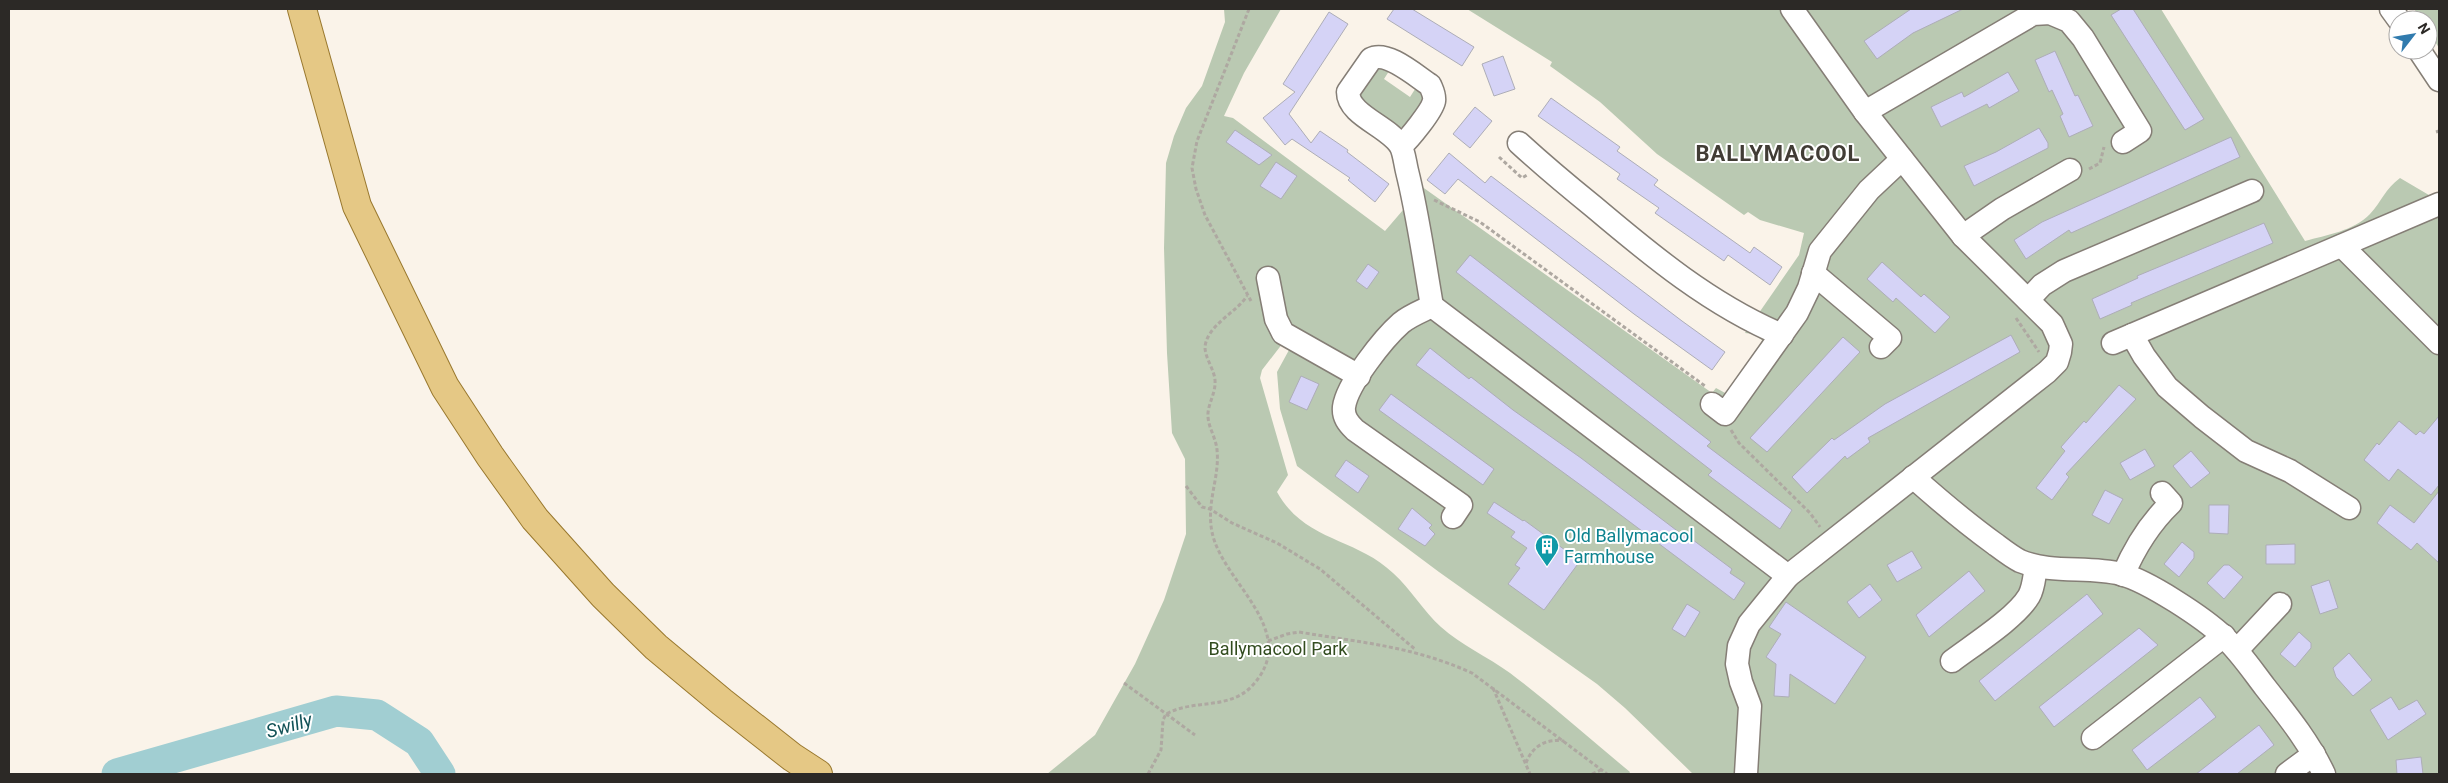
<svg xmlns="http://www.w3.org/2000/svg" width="2448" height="783" font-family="Roboto,sans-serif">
  <rect width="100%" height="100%" fill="#faf3e9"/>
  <g fill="#bac9b2">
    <path d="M1224,9H1281L1244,73L1224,116L1233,118L1385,231L1403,210L1414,205L1421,186L1712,393L1716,388L1727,394L1763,341L1754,334L1745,333L1799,255L1804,233L1760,220L1748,212L1744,215L1657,154L1600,102L1550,66L1552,62L1467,9H2161L2305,241C2326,235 2354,231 2370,214C2382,201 2385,189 2400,178L2434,198L2439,195V774H1693L1625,708L1597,684L1439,572L1297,466L1280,409L1277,372L1289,350L1292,339H1286L1262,370L1260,378L1288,475L1277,492C1305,542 1355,537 1393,573C1411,589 1423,611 1441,627C1461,645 1488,657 1510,673C1551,704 1590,739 1630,772L1629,774H1047L1095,735L1135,664L1164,600L1186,534L1185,459L1172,433L1167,353L1164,248L1166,163L1174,136L1186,108L1202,86L1225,22Z"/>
    <polygon points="2414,9 2439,9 2439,48 2428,30 2428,20 2422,20"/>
    <polygon points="1374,67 1391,68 1384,79 1410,97 1417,86 1422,90 1424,101 1403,127 1397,128 1360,102 1359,88"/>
  </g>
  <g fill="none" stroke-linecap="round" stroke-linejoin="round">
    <polyline stroke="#a1ced2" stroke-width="31" points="117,774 336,711 377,715 419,742 440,774"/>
  </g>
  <g fill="#d5d3f6" stroke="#adadb7">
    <polygon points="1394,9 1412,9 1474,47 1462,66 1387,19"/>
    <polygon points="1911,9 1963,9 1913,33 1877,59 1864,41"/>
    <polygon points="2121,9 2133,9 2204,119 2185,130 2111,15"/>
    <polygon points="1329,12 1348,24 1289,114 1311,143 1320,131 1348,150 1347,152 1389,184 1375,202 1348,180 1350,178 1292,139 1285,145 1263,118 1295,92 1283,84"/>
    <polygon points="2055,51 2075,96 2078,95 2093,126 2069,137 2060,116 2063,114 2052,90 2049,92 2035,60"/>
    <polygon points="1503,56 1515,89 1494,96 1482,64"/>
    <polygon points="2008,72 2019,91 1989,108 1987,104 1941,127 1931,107 1962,92 1964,97"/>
    <polygon points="1551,98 1620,147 1617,151 1658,180 1654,185 1750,253 1754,247 1782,267 1770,285 1728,255 1724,261 1655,213 1659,208 1617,179 1620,174 1538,116"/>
    <polygon points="1475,107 1492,121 1470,148 1453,134"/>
    <polygon points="2039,128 2048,143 2048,148 1974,186 1964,166 1996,152"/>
    <polygon points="1235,130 1272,155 1259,165 1226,142"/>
    <polygon points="2231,137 2240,157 2071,233 2069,230 2026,259 2014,240 2042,222"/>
    <polygon points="1449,153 1485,183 1491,176 1682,321 1725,352 1712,370 1634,314 1458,179 1445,194 1427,180"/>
    <polygon points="1276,162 1297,176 1281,199 1260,186"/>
    <polygon points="2264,223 2273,243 2131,303 2132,305 2100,319 2092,299 2138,278 2137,276"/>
    <polygon points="1470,255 1711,442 1707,446 1792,510 1780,529 1708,475 1712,471 1456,272"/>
    <polygon points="1882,262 1921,297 1924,294 1950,317 1935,333 1896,298 1893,302 1867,279"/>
    <polygon points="1368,264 1379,272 1367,289 1356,281"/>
    <polygon points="2011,335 2020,352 1868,438 1870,442 1847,459 1845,456 1807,493 1792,477 1832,438 1834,440 1885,404"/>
    <polygon points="1843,337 1860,352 1767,452 1750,438"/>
    <polygon points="1430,348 1469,379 1471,377 1513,410 1581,458 1684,536 1685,534 1732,569 1730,573 1745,583 1734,600 1586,489 1416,365"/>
    <polygon points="1301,376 1319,384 1307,410 1289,402"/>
    <polygon points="2119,385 2136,399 2066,474 2069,477 2052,500 2036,488 2065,451 2061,447 2084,421 2086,423"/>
    <polygon points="1391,394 1494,469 1483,485 1379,410"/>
    <polygon points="2439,416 2439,485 2431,495 2398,469 2389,481 2364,460 2377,443 2379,445 2399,421 2416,435 2420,431 2424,434"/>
    <polygon points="2145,449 2155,466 2130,480 2120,463"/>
    <polygon points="2191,451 2210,473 2191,488 2173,466"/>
    <polygon points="1346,460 1369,476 1358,493 1335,476"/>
    <polygon points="2105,490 2123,499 2109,524 2092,515"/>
    <polygon points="2439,491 2439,563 2417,543 2411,550 2377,523 2390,505 2414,523"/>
    <polygon points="1494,502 1523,521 1524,520 1580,561 1544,610 1508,584 1520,568 1515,565 1527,548 1511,537 1515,532 1487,513"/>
    <polygon points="2209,505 2229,505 2228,534 2209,533"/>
    <polygon points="1412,508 1432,525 1429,528 1435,534 1425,546 1398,529"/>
    <polygon points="2182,542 2194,552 2194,558 2179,577 2164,564"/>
    <polygon points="2295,544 2295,564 2266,564 2266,545"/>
    <polygon points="1912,551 1922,568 1897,582 1887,565"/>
    <polygon points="2224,565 2229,565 2243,577 2224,599 2207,583"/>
    <polygon points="1969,571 1985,591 1929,637 1916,615"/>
    <polygon points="2329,580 2338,608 2320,614 2311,586"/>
    <polygon points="1870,584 1882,600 1859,618 1847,602"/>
    <polygon points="2087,594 2103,614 1995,701 1979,681"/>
    <polygon points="1786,602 1866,657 1835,704 1790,674 1789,697 1774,696 1776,664 1766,657 1781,634 1769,627"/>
    <polygon points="1687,604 1700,612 1685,637 1672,629"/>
    <polygon points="2139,628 2158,645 2054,727 2039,707"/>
    <polygon points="2299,632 2311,643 2311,648 2295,667 2280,654"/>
    <polygon points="2349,653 2372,680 2353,696 2336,677 2333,668"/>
    <polygon points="2200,697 2216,717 2147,770 2132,750"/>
    <polygon points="2391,697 2399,710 2417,700 2426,714 2388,740 2370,710"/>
    <polygon points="2259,725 2274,745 2237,774 2196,774"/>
    <polygon points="2421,757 2423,774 2397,774 2396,760"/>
  </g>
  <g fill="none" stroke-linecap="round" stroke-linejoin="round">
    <g stroke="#857e76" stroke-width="25">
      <g id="minor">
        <polyline points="2391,9 2399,20"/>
        <polyline points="2419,50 2439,80"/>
        <polyline points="1865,112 2033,14 2050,13 2069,21 2083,38 2140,131 2123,142"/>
        <path d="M1519,143C1543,165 1568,186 1594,207C1652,256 1711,305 1782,335"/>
        <path d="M1401,146C1409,139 1432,111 1434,101C1435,95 1432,90 1430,85C1416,76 1387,50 1371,59L1348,92C1348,115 1388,126 1400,145C1404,151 1405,163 1407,171C1418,215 1424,260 1432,306C1422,311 1409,316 1401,323C1384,338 1347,384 1344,407C1343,417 1348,423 1355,430L1461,505L1453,517"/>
        <polyline points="1963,236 2002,209 2070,170"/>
        <polyline points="2342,246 2439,343"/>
        <polyline points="1813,273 1890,338 1881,347"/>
        <polyline points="1268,278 1276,319 1283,333 1359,376"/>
        <polyline points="2028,300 2042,285 2064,271 2252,191"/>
        <polyline points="1432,306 1788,576 2047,372 2057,362 2060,352 2061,344 2052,324 1963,236 1865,112 1792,9"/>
        <polyline points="2132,335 2144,356 2167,387 2202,417 2246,451 2290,471 2349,508"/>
        <polyline points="2113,343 2439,204"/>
        <polyline points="1712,404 1725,414 1797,313 1809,288 1820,251 1869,190 1902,159"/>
        <path d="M1913,477C1940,501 1966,523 1995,544C2003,550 2012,557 2020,561C2052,574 2088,566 2121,574C2148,581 2204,618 2224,637C2240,652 2252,670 2265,687C2287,715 2309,742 2324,774"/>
        <path d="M2123,575C2135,547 2149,524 2171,503L2162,493"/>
        <polyline points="2237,650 2280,604"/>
        <path d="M1952,661C1973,645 2016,618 2029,596C2034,587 2034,577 2036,567"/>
        <polyline points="2093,738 2224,636"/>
        <polyline points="1746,774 1750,706 1741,682 1737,664 1739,646 1749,624 1788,576"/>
        <polyline points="2287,774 2314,754"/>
      </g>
    </g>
    <g stroke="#99782e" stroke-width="30">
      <polyline id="major" points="302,9 357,206 445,387 490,456 535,519 603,595 656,647 722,702 792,757 818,774"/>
    </g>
    <g stroke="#aea8a1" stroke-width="3" stroke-dasharray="4 2.5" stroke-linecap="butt">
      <polyline points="1249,9 1197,141 1192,168 1196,189 1205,215 1251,301"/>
      <polyline points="2436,132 2439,131"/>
      <polyline points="1499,157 1522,178 1527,175"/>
      <polyline points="2089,169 2100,163 2104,147"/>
      <polyline points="1434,200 1480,222 1705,386"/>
      <polyline points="2016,318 2039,352"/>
      <polyline points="1731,430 1739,443 1810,513 1820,527"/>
      <polyline points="1186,486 1202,507 1210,509 1232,523 1277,543 1320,569 1416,650"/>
      <path d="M1268,641L1287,634L1299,632C1363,643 1412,646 1472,673L1607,774"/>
      <polyline points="1124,683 1195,735"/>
      <polyline points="1493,688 1530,774"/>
      <path d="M1526,763C1532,746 1547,738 1564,741"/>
      <path d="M1148,774L1161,750L1163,720L1166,714C1193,699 1228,710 1251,687C1304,632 1222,583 1212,532C1206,502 1220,477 1217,450C1216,437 1207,426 1208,413C1209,402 1216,392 1215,380C1214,369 1205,358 1205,347C1207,325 1237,312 1247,296"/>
      <polyline points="1592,774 1601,770"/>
    </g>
    <use href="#minor" stroke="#fff" stroke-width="22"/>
    <use href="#major" stroke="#e5c885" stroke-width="28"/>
  </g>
  <defs>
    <g id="building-pin" transform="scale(1.25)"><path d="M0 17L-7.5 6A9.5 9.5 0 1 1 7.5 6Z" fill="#0f9aa8" stroke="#fff"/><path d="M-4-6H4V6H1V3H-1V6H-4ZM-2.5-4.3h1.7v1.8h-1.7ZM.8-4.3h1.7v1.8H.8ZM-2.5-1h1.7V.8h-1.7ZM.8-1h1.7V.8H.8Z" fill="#fff"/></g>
  </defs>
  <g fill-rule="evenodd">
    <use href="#building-pin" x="1547" y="546"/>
  </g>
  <g text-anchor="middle" stroke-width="4" stroke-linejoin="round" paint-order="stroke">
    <g font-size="18" fill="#0d838f" stroke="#fff" text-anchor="start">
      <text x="1564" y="542">Old Ballymacool<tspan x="1564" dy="21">Farmhouse</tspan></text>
    </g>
    <g font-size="18" fill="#324c1f" stroke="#fff">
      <text x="1278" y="655">Ballymacool Park</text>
    </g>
    <g font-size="19" font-style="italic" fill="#125257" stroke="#fff">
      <text transform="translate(289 725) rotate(-16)" y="7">Swilly</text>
    </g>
    <g font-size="22" font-weight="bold" letter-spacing="1" fill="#413c35" stroke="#fff">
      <text x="1778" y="161">BALLYMACOOL</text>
    </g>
  </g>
  <rect width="2448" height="783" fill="none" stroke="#2c2926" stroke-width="20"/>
  <g transform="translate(2413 35) rotate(59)"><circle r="24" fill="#ffffff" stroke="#aba9a8"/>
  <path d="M0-4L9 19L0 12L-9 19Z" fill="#317bae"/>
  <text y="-8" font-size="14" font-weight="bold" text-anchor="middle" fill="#2c2926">N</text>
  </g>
</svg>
